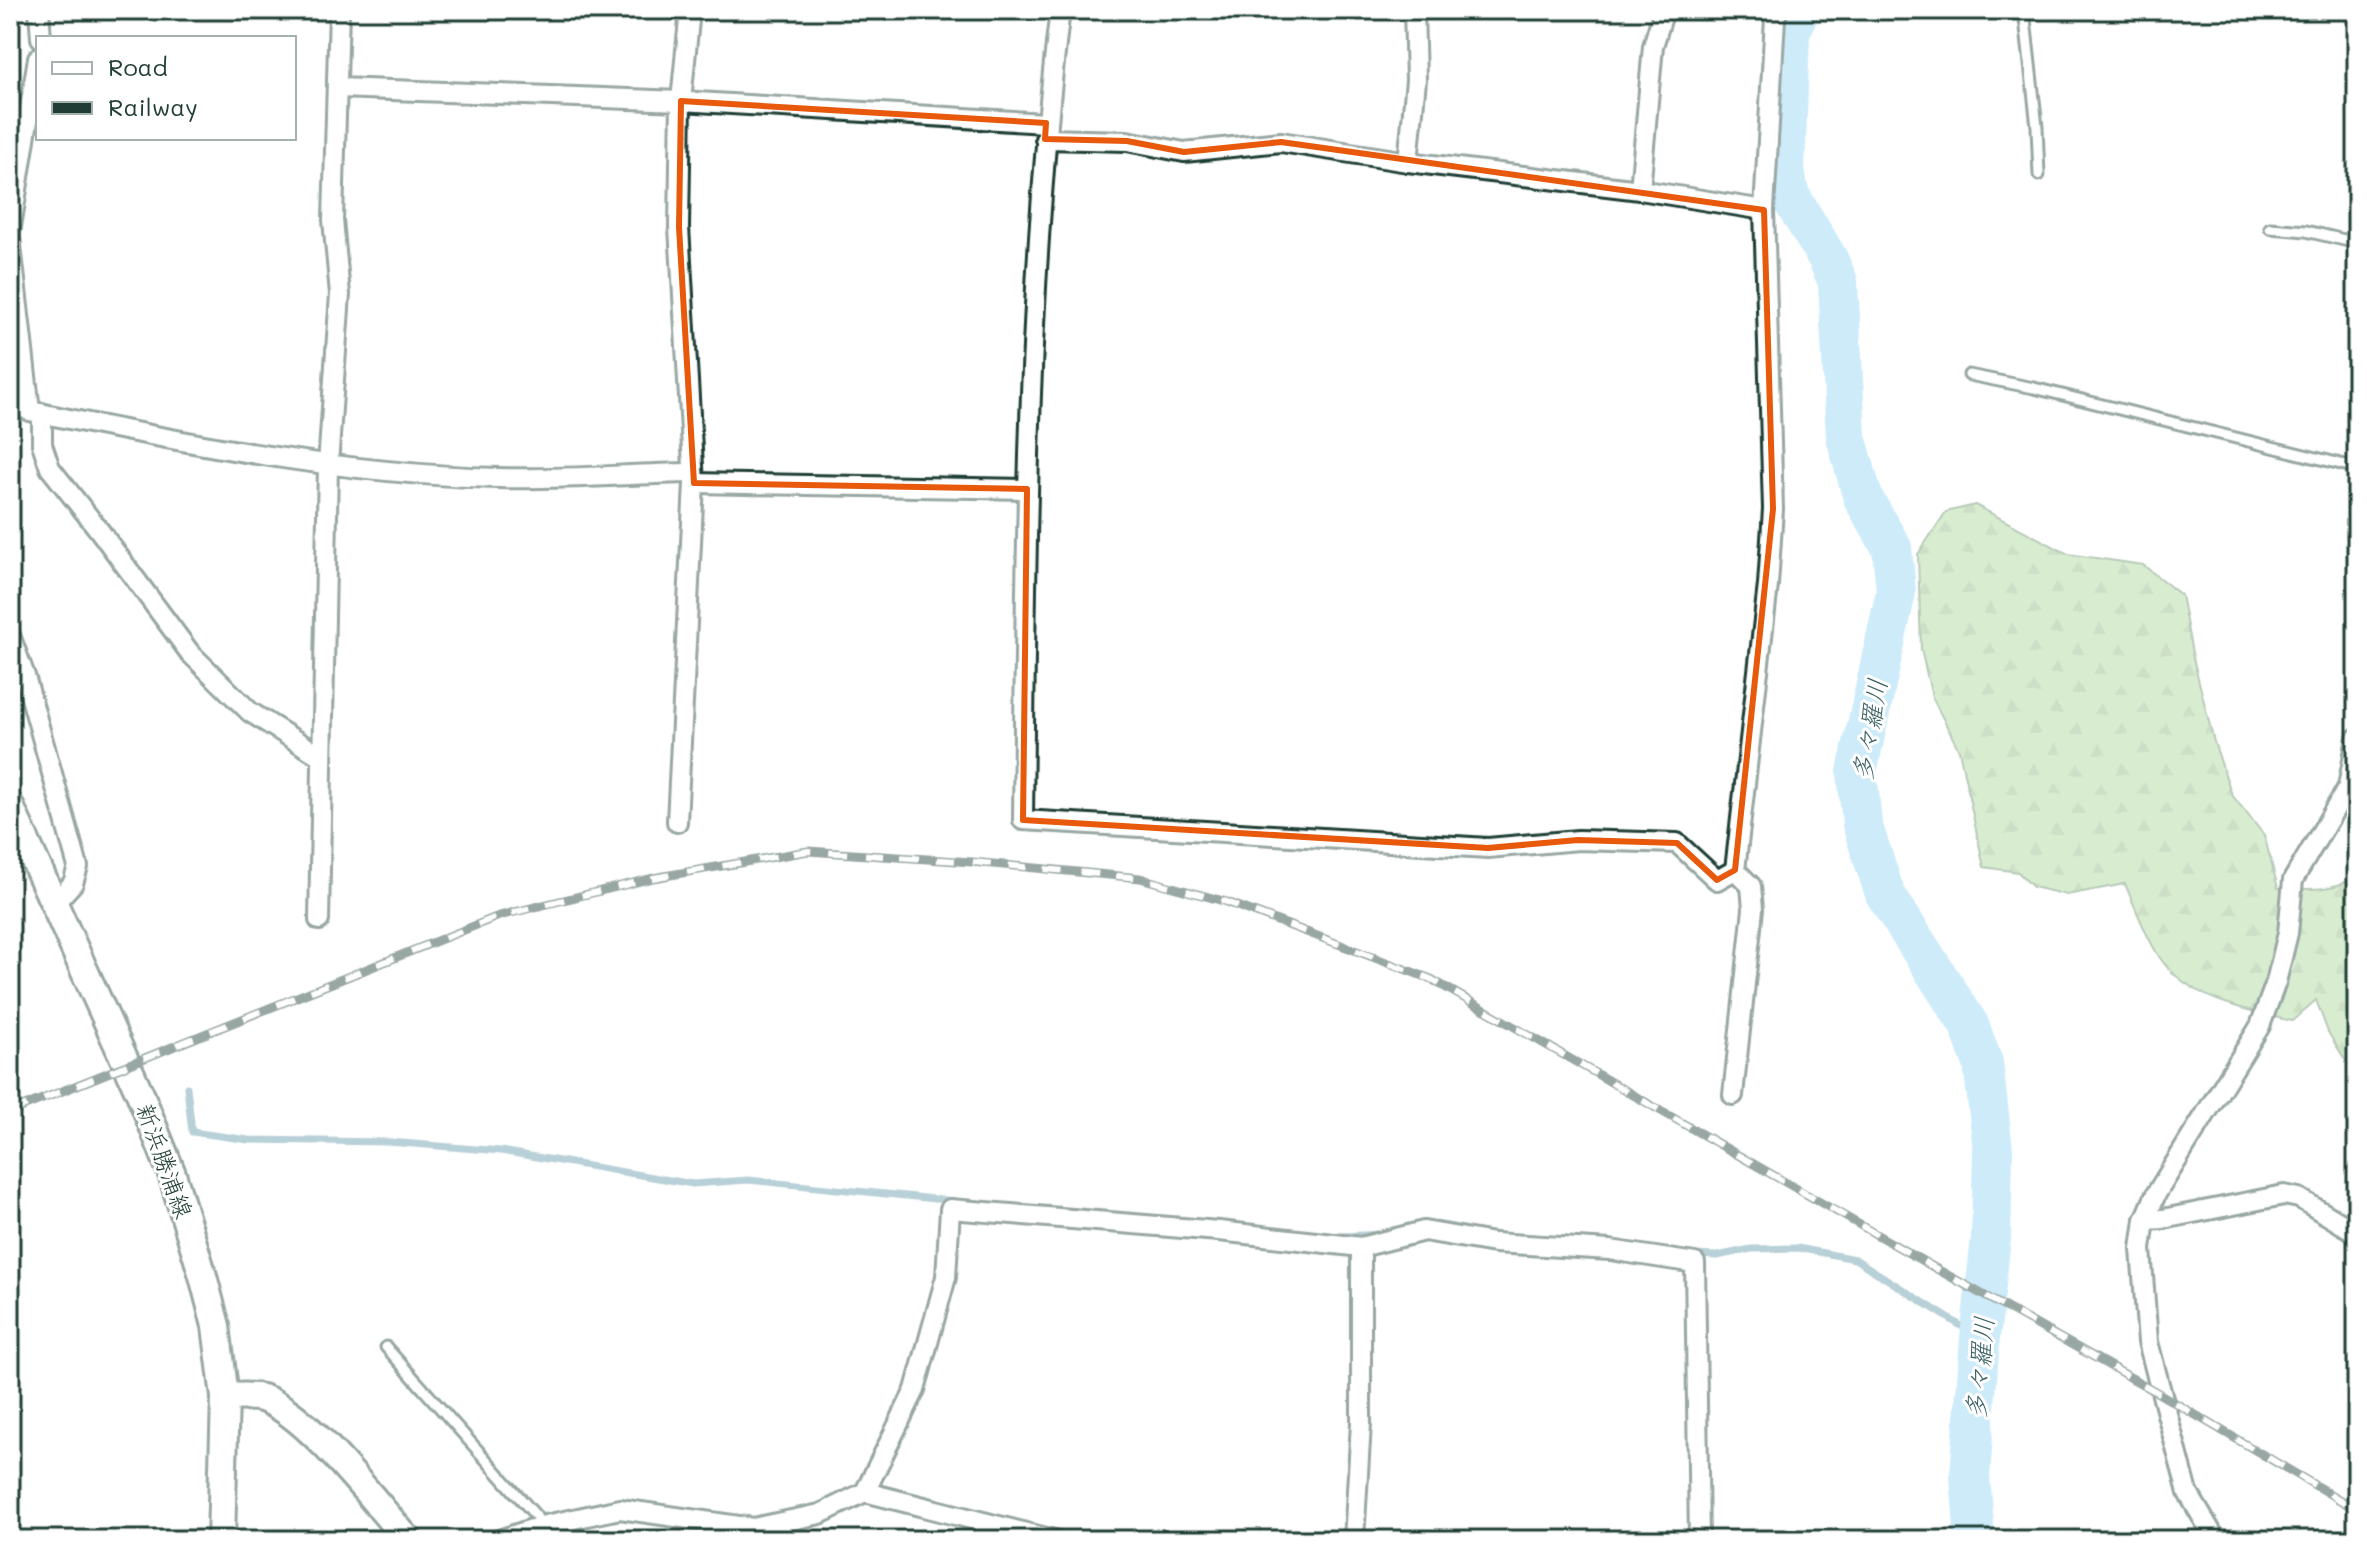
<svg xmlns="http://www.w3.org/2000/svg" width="2367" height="1550" font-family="Mali,'Klee One',sans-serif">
  <defs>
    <pattern id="forest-firs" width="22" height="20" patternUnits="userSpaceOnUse" patternTransform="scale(2)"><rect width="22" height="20" fill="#a9d897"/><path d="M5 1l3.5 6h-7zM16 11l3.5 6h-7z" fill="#91ba83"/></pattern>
  </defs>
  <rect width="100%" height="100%" fill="#fff"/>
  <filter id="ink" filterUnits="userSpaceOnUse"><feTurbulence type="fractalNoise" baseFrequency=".0125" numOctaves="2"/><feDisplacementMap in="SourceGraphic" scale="16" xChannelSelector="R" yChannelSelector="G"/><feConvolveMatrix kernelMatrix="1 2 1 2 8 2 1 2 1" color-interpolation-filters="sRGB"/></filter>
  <g filter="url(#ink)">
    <path fill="url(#forest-firs)" stroke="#648a66" stroke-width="2" d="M1975,505L2068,554L2143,565L2181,595L2193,658L2214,742L2232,795L2264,835L2278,888C2302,889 2340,893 2357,873V1079L2328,1032L2316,1000L2292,1021C2246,1010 2188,999 2160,958C2145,936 2136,908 2125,884L2067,895L2033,887L2018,872L1984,867L1959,750L1932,697L1921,649L1918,554L1946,512Z"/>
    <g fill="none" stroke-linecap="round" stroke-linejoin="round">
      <g stroke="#6497a7" stroke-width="7">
        <polyline points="187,1087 192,1132 249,1140 389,1142 501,1151 693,1184 748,1180 955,1201"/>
        <polyline points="1436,1224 1464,1229"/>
        <polyline points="1342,1236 1382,1234"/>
        <polyline points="1694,1255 1717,1256 1751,1249 1798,1248 1855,1259 1980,1338"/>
      </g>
      <polyline stroke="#92d3f4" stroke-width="40" points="1800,10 1790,33 1785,170 1789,194 1828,259 1838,282 1846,437 1863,498 1892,548 1896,592 1857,772 1862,824 1885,894 1969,1025 1983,1063 1993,1150 1991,1238 1980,1338 1970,1476 1975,1540"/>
      <g stroke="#1f3d34" stroke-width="15">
        <g id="lane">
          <polyline points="2024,10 2037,127 2039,175"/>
          <polyline points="2270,228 2306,231 2357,243"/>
          <polyline points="1969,375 2034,388 2357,468"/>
          <polyline points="386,1347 536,1516 541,1526"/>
        </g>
      </g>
      <g stroke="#1f3d34" stroke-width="24">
        <g id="street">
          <polyline points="39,10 41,38"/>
          <path d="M1060,10C1027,278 1026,550 1023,820L1488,848L1578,840L1677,843L1717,880L1735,870"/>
          <polyline points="338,88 681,101 1046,123"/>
          <polyline points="1045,139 1127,141 1184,152 1281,142 1408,162 1640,190 1764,210"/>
          <polyline points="1408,162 1416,80 1414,10"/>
          <polyline points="1640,190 1653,46 1664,10"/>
          <polyline points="10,233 38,58"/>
          <polyline points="10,237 30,411"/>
          <path d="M10,403L30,411C185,443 340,474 498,478C563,480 628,474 692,473"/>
          <polyline points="42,413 42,444 50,468 99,530 190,653 250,712 322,757"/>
          <polyline points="694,483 1027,489"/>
          <polyline points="10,635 25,676 78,867 73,883 55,903"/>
          <polyline points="677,822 694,483 679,227 681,101 690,10"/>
          <polyline points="319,920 328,465 340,294 333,220 339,10"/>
          <polyline points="1733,1095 1753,909 1751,886 1735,870 1768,585 1773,509 1764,210 1775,18 1778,10"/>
          <polyline points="2145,1220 2163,1219 2284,1195 2299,1198 2357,1233"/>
          <polyline points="865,1492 915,1390 946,1277 950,1209 1219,1231 1361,1247 1424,1231 1494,1243 1610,1250 1695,1263 1699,1540"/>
          <polyline points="499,1540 541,1526 620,1509 753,1528 820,1514 865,1492 1054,1540"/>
          <polyline points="1354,1540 1361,1423 1361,1247"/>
          <polyline points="2216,1540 2188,1493 2148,1342 2141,1249 2145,1220 2156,1194 2260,1026 2276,982 2288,933 2293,880 2348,787 2357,738"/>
        </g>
      </g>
      <g stroke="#1f3d34" stroke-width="32">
        <g id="secondary">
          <polyline points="10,806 141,1096 172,1174 203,1276 216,1326 225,1397 221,1540"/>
          <path d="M225,1397C236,1397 251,1395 262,1398C309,1414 374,1502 408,1540"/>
        </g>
      </g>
      <use href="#lane" stroke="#fff" stroke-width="9"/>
      <use href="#street" stroke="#fff" stroke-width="18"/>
      <use href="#secondary" stroke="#fff" stroke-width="26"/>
      <g stroke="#1f3d34" stroke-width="9">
        <polyline id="rail" points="10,1112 499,916 653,878 808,851 972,862 1140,878 1227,902 1431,979 1935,1268 2160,1394 2357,1510"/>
      </g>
      <use href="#rail" stroke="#fff" stroke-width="6" stroke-dasharray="18" stroke-linecap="butt"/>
    </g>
  </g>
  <path d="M0 0H2367V1550H0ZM681,101L1046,123L1045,139L1127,141L1184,152L1281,142L1764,210L1773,509L1735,870L1717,880L1677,843L1578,840L1488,848L1023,820L1027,489L694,483L679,227Z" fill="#fff" fill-opacity=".55" fill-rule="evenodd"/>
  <path fill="none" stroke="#e8590c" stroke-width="6" stroke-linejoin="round" d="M681,101L1046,123L1045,139L1127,141L1184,152L1281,142L1764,210L1773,509L1735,870L1717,880L1677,843L1578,840L1488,848L1023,820L1027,489L694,483L679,227Z"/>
  <g text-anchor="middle" stroke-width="6" stroke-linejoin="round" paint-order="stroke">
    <g font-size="24" fill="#1f3d34" stroke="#fff">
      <text transform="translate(164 1161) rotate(70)" y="8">新浜勝浦線</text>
    </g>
    <g font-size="26" font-style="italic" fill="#3c6264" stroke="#fff">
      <text transform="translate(1870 730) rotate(-81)" y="9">多々羅川</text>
      <text transform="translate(1980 1368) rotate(-85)" y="9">多々羅川</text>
    </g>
  </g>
  <rect width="2367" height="1550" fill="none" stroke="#fff" stroke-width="40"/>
  <rect x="20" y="20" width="2327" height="1510" fill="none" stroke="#1f3d34" stroke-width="3" filter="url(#ink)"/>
  <rect x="36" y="36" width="260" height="104" fill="#ffffff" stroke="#a5b1ae" stroke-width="2"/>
  <rect x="52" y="62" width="40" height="12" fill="#ffffff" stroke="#a5b1ae" stroke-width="2"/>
  <text x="108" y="76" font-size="24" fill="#1f3d34">Road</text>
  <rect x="52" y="102" width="40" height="12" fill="#1f3d34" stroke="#a5b1ae" stroke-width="2"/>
  <text x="108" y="116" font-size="24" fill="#1f3d34">Railway</text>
</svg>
